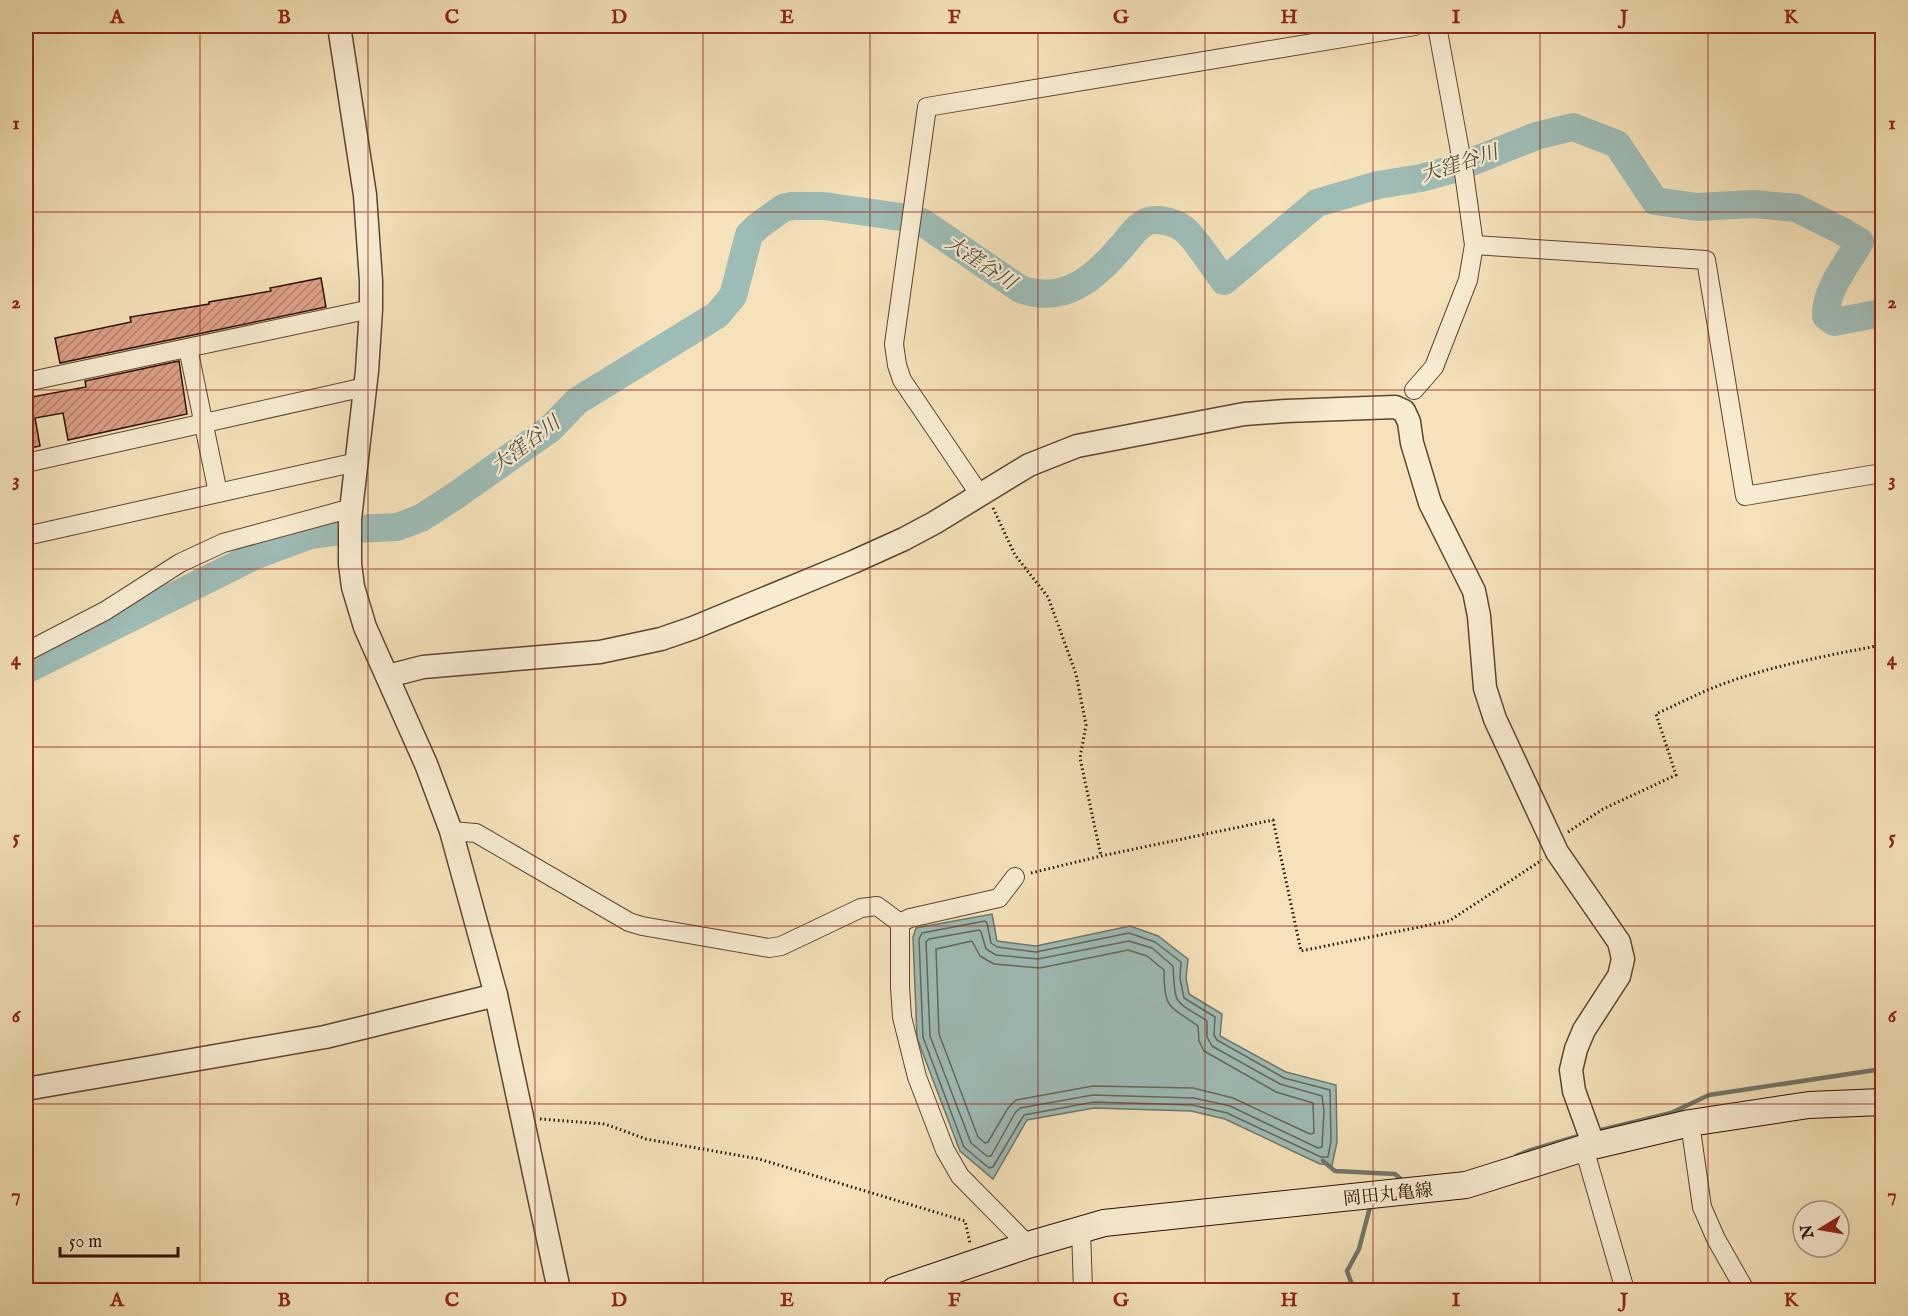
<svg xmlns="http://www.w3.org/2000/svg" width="1908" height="1316" font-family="'IM FELL English','Noto Serif JP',serif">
  <defs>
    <pattern id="building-hatch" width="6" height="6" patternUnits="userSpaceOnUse" patternTransform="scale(1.5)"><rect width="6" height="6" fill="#dda088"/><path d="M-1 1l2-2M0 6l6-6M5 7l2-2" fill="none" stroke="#b4816d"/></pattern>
  </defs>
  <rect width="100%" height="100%" fill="#f5e2ba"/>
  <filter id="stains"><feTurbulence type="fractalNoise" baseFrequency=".00333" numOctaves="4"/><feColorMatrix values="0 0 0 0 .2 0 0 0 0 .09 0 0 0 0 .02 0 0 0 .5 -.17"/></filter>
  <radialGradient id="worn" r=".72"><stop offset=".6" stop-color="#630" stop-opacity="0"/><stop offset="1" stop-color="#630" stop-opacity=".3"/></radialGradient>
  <polygon fill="#9ebcb6" stroke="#71776d" stroke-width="1.5" points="992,914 997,941 1036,946 1130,926 1158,936 1188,959 1186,978 1189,994 1222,1014 1220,1036 1286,1072 1336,1085 1337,1142 1332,1165 1320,1164 1225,1119 1191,1111 1094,1108 1027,1120 993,1179 960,1151 917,1038 913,937 916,928"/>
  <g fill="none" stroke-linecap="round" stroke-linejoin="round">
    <g stroke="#66665b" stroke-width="1.5">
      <polygon points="985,921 987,923 991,943 997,947 1036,952 1129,933 1155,942 1181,962 1180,978 1184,998 1215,1017 1214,1035 1217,1040 1284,1078 1330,1090 1331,1141 1328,1157 1321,1157 1227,1113 1192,1105 1094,1102 1024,1115 993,1167 989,1168 964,1147 923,1037 919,939 922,933"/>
      <path d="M979,930L981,932L986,949L996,955L1038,959L1129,941L1152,948L1173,966C1175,1008 1174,999 1207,1021V1037L1212,1046L1280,1084L1322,1096L1324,1111L1322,1147L1318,1148L1230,1106L1194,1098L1093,1095L1020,1108L1015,1113L991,1156H987L971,1143L930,1036L926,942L929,939Z"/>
      <path d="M972,941L980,956L994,964L1040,968L1128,950L1147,956L1164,970C1164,1010 1169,1005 1198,1026L1199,1041L1204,1051L1276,1092L1313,1103L1314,1133L1310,1134L1233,1098L1193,1088L1093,1086L1016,1100L1008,1108L988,1142L985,1143L978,1137L939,1034L936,949Z"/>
    </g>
    <g stroke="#71776d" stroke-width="4.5">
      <polyline points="1597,1131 1671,1113 1709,1095 1882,1069"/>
      <polyline points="1516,1156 1528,1151 1582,1135"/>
      <polyline points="1323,1161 1335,1171 1395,1174 1403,1181"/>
      <polyline points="1354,1290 1347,1271 1359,1249 1370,1207 1374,1206"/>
    </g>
    <path stroke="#9ebcb6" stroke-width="28" d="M26,670L256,555L310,535L355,529L397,527L421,518L455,496L550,429L577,401L717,315L733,296L749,235L757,227L783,208L792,206H824L901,217L922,222L1020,289C1064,305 1095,278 1122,246C1130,237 1138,224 1149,221C1158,218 1173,222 1181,227C1192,233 1215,269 1224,281L1317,203L1378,185L1421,178L1454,169L1536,136L1573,127L1617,144L1655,201L1697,207L1754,204L1796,208L1842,231L1860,242C1847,264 1825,290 1826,316L1834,322L1882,313"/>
  </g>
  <g fill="url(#building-hatch)" stroke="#2d0f00" stroke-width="1.5">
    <polygon points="321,278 326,307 60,363 55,338 131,322 130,317 209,304 209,302 271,291 270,288"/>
    <polygon points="179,361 187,414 68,440 63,413 35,418 40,446 26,449 26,398 86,387 85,381"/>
  </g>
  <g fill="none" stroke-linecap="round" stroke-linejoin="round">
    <g stroke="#5f442e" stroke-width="20">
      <g id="minor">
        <polyline points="1474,245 1706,260 1745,496 1882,473"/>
        <polyline points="188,348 218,493"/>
        <polyline points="26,382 371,309"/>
        <polyline points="1414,390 1434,367 1468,280 1474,245 1464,173 1437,26"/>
        <polyline points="26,463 365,387"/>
        <polyline points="980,495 902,380 897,365 894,344 927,107 1415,26"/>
        <polyline points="26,536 357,462"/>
        <polyline points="26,652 105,611 180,563 223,543 352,508"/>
        <polyline points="451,831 476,833 629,922 642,926 769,948 781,946 861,908 877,906 900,923"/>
        <polyline points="900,923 900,987 902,1017 917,1077 945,1150 960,1176 1028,1245"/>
        <polyline points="900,923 910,918 999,898 1015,877"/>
        <polyline points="1690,1123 1702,1207 1716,1239 1745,1290"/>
        <polyline points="1584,1148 1625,1290"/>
        <polyline points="1081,1230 1083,1290"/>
      </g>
    </g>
    <g stroke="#5f442e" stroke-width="25">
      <g id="tertiary">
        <polyline points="339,26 365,195 371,281 371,309 367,371 350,519 350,564 353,587 365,627 426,764 451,831 496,995 559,1290"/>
        <polyline points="388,676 423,667 600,652 661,639 693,628 853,562 904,539 934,523 1029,465 1077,446 1244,414 1286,411 1395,407 1404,411 1409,422 1412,443 1430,503 1474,591 1479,616 1485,688 1495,719 1557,852 1619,942 1623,959 1619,976 1584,1030 1576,1049 1571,1070 1574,1091 1594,1146"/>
        <polyline points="26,1089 325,1037 496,995"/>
      </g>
    </g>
    <g stroke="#2d0f00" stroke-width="28">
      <polyline id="secondary" points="895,1290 1028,1245 1104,1223 1466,1185 1584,1148 1690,1123 1809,1105 1882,1102"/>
    </g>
    <g stroke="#2d0f00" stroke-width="3" stroke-dasharray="1.5 3" stroke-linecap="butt">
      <polyline points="993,508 1015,555 1048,597 1076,674 1086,725 1080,758 1101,856"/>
      <path d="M1568,832L1603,809L1676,775L1656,714C1676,705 1695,695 1715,687C1765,667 1829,655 1882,645"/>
      <polyline points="1031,873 1101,856 1273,820 1301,951 1449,921 1542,860"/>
      <polyline points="540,1119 605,1124 646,1139 759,1159 965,1221 970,1243"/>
    </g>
    <use href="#minor" stroke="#f8ecd2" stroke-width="18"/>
    <use href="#tertiary" stroke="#f8ecd2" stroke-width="22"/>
    <use href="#secondary" stroke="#f8ecd2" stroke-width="26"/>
  </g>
  <path fill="none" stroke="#8f2418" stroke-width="1.5" stroke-opacity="0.55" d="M200,26V1290M368,26V1290M535,26V1290M703,26V1290M870,26V1290M1038,26V1290M1205,26V1290M1373,26V1290M1540,26V1290M1708,26V1290M26,212H1882M26,390H1882M26,569H1882M26,747H1882M26,926H1882M26,1104H1882"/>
  <g text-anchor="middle" stroke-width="4.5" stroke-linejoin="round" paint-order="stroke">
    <g font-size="18" fill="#2d0f00" stroke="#f8ecd2">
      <text transform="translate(1388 1194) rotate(-6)" y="6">岡田丸亀線</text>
    </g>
    <g font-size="20" font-style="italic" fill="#554c40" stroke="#f8ecd2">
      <text transform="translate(1459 163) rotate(-18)" y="7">大窪谷川</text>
      <text transform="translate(981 262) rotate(34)" y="7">大窪谷川</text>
      <text transform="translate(525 444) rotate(-37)" y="7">大窪谷川</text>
    </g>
  </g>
  <rect width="1908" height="1316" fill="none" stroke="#f5e2ba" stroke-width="66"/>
  <g transform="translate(1821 1229) rotate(259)"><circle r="28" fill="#f8ecd2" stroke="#a7947e" stroke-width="1.5"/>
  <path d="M0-4.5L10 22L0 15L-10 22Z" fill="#8f2418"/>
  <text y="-9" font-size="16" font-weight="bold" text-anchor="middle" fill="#2d0f00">N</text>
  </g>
  <path d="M60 1247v9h118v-9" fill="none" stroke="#2d0f00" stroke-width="3"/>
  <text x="69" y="1247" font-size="18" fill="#2d0f00" stroke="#f8ecd2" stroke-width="4.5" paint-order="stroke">50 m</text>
  <rect x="33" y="33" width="1842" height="1250" fill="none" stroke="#8f2418" stroke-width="2"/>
  <g font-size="20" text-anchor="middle" font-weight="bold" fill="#8f2418">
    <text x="117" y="23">A</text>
    <text x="284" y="23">B</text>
    <text x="452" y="23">C</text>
    <text x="619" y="23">D</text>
    <text x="787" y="23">E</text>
    <text x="954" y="23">F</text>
    <text x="1121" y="23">G</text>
    <text x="1289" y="23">H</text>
    <text x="1456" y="23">I</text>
    <text x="1624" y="23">J</text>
    <text x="1791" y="23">K</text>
    <text x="16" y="129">1</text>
    <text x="1892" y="129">1</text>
    <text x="16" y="308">2</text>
    <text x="1892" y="308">2</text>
    <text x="16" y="486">3</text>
    <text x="1892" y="486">3</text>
    <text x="16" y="665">4</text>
    <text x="1892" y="665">4</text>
    <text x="16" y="843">5</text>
    <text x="1892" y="843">5</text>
    <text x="16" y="1022">6</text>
    <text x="1892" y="1022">6</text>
    <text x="16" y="1201">7</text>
    <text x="1892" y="1201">7</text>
    <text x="117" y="1306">A</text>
    <text x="284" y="1306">B</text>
    <text x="452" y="1306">C</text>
    <text x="619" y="1306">D</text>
    <text x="787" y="1306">E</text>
    <text x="954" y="1306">F</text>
    <text x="1121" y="1306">G</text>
    <text x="1289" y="1306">H</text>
    <text x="1456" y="1306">I</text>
    <text x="1624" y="1306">J</text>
    <text x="1791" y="1306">K</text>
  </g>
  <rect width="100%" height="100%" filter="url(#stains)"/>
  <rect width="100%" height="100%" fill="url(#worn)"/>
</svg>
